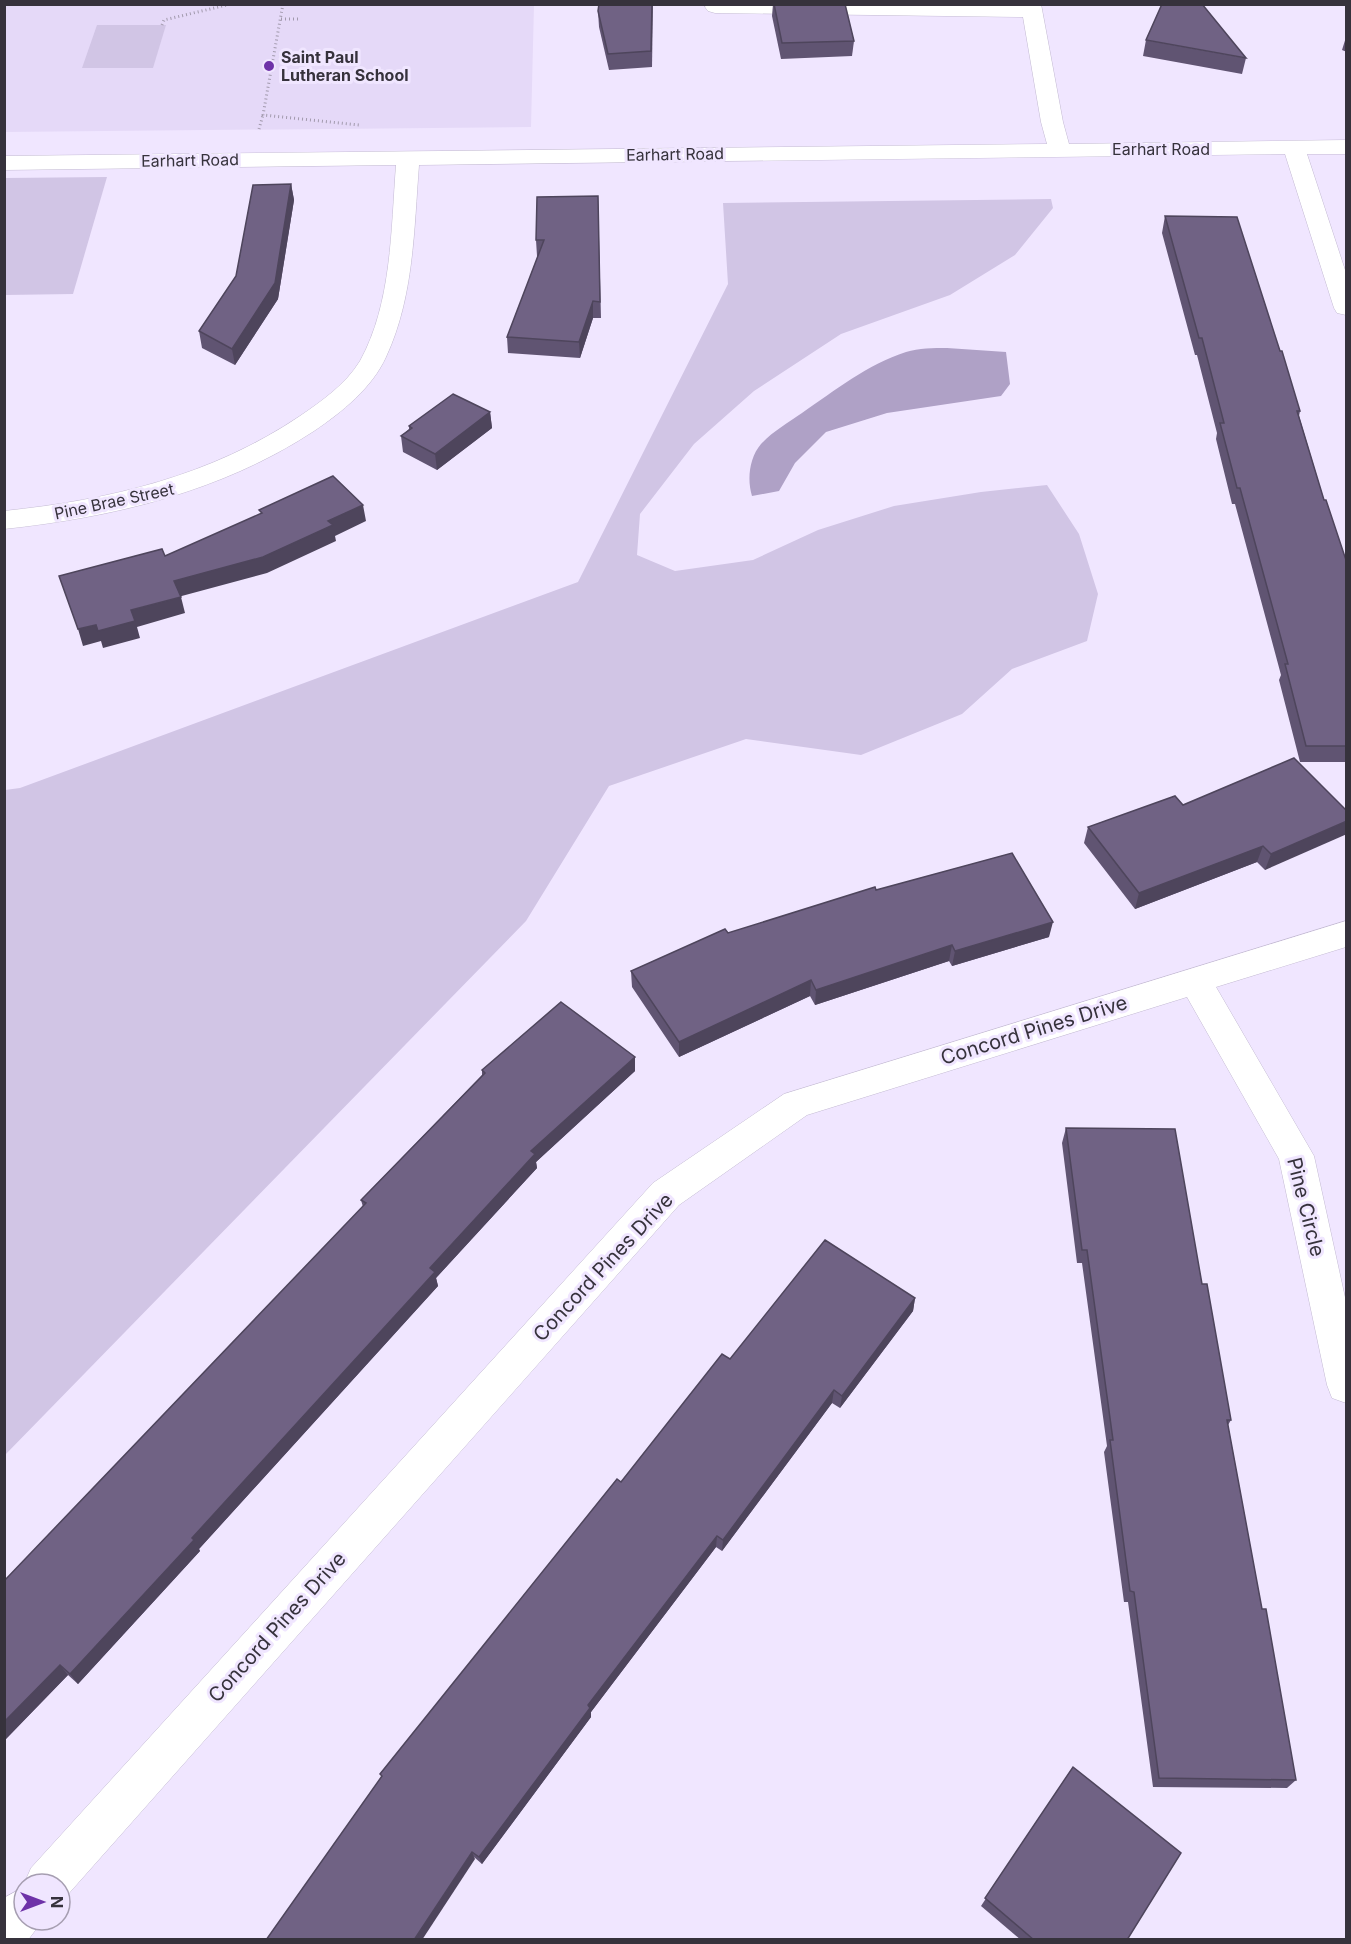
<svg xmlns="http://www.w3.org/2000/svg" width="1351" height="1944" font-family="Inter,sans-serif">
  <rect width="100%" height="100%" fill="#f0e6ff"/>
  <polygon fill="#e5d9f8" points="4,5 534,5 531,127 5,132"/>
  <g fill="#d1c5e5">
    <polygon points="97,25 166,25 153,68 82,68"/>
    <polygon points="107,177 73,294 5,295 5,178"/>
    <polygon points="1051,199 1053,208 1015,255 950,295 841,334 754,391 694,444 640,514 637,555 675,571 753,560 818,530 894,506 981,492 1047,485 1079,534 1098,594 1087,641 1012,669 962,714 861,755 746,739 609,786 526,921 5,1455 5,790 20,788 578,582 728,284 723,203"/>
  </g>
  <path fill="#afa1c6" d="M947,348L1006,352L1010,384L1001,396L887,413L826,432L795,463L779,491L752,496C747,480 749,458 761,444C772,432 789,422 802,413C834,391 868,364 906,352C919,348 933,348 947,348Z"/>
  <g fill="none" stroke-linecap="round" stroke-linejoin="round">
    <g stroke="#c3bad2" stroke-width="1">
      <g id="minor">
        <path d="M707,4H1041L1063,122L1069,144L1346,140V154H1307L1346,273V315L1337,313L1334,308L1285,154L419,165C414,229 414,297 386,357C372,388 342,412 314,431C221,492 114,517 4,529V511C110,500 211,476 300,416C322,401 346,384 360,361C392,303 391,229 396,165L4,170V156L1047,144L1041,122L1023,17L715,13L708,11L705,7Z"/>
        <polygon points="1346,921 1346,947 1216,987 1314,1156 1346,1302 1346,1403 1332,1398 1327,1385 1279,1159 1187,997 807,1115 679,1205 63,1900 60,1901 60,1884 24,1884 31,1868 653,1183 784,1094"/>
        <polygon points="24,1887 24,1920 43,1920 28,1940 4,1940 4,1898"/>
      </g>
    </g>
    <g stroke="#a29aad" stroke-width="3" stroke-dasharray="1 3" stroke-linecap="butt">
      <polyline points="283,4 263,115 359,125"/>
      <polyline points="281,19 301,19"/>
      <polyline points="162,25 164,20 231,4"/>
      <polyline points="259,129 263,115"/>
    </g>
    <use href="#minor" fill="#fff" fill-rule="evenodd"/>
  </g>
  <g fill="#605472">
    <polygon points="653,4 652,67 609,70 599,27 598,11"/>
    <polygon points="773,4 845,4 854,41 852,56 781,59 772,16"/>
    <polygon points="1347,34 1347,52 1342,50"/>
    <polygon points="1146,40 1246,58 1242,74 1143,56"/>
    <polygon points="291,184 294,200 278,299 235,365 202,348 199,331 236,276"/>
    <polygon points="598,196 601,318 593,318 580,358 508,353 507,337 538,256 537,256 536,240"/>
    <polygon points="1165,216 1280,351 1300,411 1299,416 1324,500 1347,563 1347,762 1300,762 1279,680 1281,675 1235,504 1232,504 1216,439 1217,433 1197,355 1195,355 1162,233"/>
    <polygon points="490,412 492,428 437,470 403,452 401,436 409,429 409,426"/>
    <polygon points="1183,805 1347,811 1265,870 1257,862 1135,909 1084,843 1088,827"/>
    <polygon points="876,890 1049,937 952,966 949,961 815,1005 810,996 679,1057 632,987 631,971 728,933"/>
    <polygon points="482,1070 635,1071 536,1162 537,1168 436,1278 438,1286 199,1549 200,1551 78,1684 68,1675 4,1741 4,1581 363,1207 361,1200 482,1075"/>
    <polygon points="1066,1128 1202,1284 1231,1420 1228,1425 1262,1609 1296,1780 1287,1788 1153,1787 1128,1602 1124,1602 1104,1452 1107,1446 1082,1263 1077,1263 1062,1143"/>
    <polygon points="915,1298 913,1311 840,1408 832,1403 722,1551 716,1547 591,1712 591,1717 482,1864 382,1777 380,1774 621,1482 730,1359"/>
    <polygon points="1073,1767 1127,1940 1021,1940 981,1906"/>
  </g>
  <g fill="#4e455c">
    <polygon points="291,184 294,200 278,299 235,365 232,349"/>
    <polygon points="593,301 593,318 580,358 579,342"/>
    <polygon points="490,412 492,428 437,470 435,454"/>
    <polygon points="363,505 366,521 335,536 336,541 267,573 178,597 174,581"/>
    <polygon points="181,597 185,613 137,627 140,638 103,648 101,641 83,646 78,629 96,625 131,610"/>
    <polygon points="1347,821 1347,834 1265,870 1271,854"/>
    <polygon points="1263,846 1257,862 1135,909 1139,893"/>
    <polygon points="1053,922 1049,937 952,966 955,951"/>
    <polygon points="952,945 949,961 815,1005 816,990"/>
    <polygon points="811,980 810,996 679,1057 679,1042"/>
    <polygon points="635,1057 635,1071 536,1162 537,1168 436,1278 438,1286 199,1549 200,1551 78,1684 70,1674 192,1538 430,1268 531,1151"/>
    <polygon points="915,1298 913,1311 840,1408 842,1396"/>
    <polygon points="834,1390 832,1403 722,1551 723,1540"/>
    <polygon points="717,1536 716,1547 591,1712 591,1717 482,1864 479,1857 588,1705"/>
    <polygon points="60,1665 68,1675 4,1741 4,1722"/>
    <polygon points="472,1852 475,1859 422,1940 414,1940"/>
  </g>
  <g fill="#706284" stroke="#4e455c" stroke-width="1.5">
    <polygon points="599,4 652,4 651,51 608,54 598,11"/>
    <polygon points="774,4 845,4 854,41 782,43"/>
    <polygon points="1162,4 1202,4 1246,58 1146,40"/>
    <polygon points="291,184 275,283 232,349 199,331 236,276 253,185"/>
    <polygon points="598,196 600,302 593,301 579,342 507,337 544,240 536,240 537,197"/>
    <polygon points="1165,216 1237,217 1280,351 1282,351 1300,411 1297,411 1324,500 1326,500 1347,563 1347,746 1306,746 1285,664 1288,664 1240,488 1237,488 1220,423 1224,423 1202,338 1199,338"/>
    <polygon points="453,394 490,412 435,454 401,436 412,428 409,426"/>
    <polygon points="333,476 363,505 328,521 333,525 263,557 174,581 181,597 131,610 135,621 98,631 96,625 78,629 59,576 162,549 165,556 262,513 259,510"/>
    <polygon points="1294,758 1347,811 1347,821 1271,854 1263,846 1139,893 1088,827 1175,796 1183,805"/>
    <polygon points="1012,853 1053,922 955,951 952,945 816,990 811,980 679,1042 631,971 725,929 728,933 875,887 876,890"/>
    <polygon points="561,1002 635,1057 531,1151 535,1154 430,1268 435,1272 192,1538 194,1540 70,1674 60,1665 4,1722 4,1581 366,1203 361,1200 485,1073 482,1070"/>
    <polygon points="1066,1128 1175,1129 1202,1284 1207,1284 1231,1420 1227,1420 1262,1609 1266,1609 1296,1780 1159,1778 1134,1592 1130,1591 1110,1440 1113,1440 1087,1250 1082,1250"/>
    <polygon points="825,1240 915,1298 842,1396 834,1390 723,1540 717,1536 588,1705 590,1708 479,1857 472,1852 414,1940 266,1940 382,1776 380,1774 617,1479 621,1482 722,1354 730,1359"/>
    <polygon points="1073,1767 1181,1853 1127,1940 1034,1940 985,1898"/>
  </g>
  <circle fill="#6e32a8" stroke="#f0e6ff" stroke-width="2" cx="269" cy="66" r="6"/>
  <g text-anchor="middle" stroke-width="6" stroke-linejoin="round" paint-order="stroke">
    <g font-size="16" font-weight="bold" fill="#36323c" stroke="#f0e6ff" text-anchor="start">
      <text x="281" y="63">Saint Paul<tspan x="281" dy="18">Lutheran School</tspan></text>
    </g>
    <g font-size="16" fill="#36323c" stroke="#f0e6ff">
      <text x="1161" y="155">Earhart Road</text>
      <text transform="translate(675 154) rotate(-1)" y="6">Earhart Road</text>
      <text transform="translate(190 160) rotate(-1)" y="6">Earhart Road</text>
      <text transform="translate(114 501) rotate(-12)" y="6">Pine Brae Street</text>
    </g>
    <g font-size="20" fill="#36323c" stroke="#f0e6ff">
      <text transform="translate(1034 1030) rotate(-17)" y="7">Concord Pines Drive</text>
      <text transform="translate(1306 1207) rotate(76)" y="7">Pine Circle</text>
      <text transform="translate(603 1267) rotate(-47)" y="7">Concord Pines Drive</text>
      <text transform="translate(277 1627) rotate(-48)" y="7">Concord Pines Drive</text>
    </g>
  </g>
  <rect width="1351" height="1944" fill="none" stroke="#36323c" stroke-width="12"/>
  <g transform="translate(42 1902) rotate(90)"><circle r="28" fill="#f0e6ff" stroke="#a69eb1" stroke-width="1.5"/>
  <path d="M0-4.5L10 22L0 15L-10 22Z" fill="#6e32a8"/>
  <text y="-9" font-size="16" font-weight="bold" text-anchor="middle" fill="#36323c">N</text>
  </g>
</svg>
